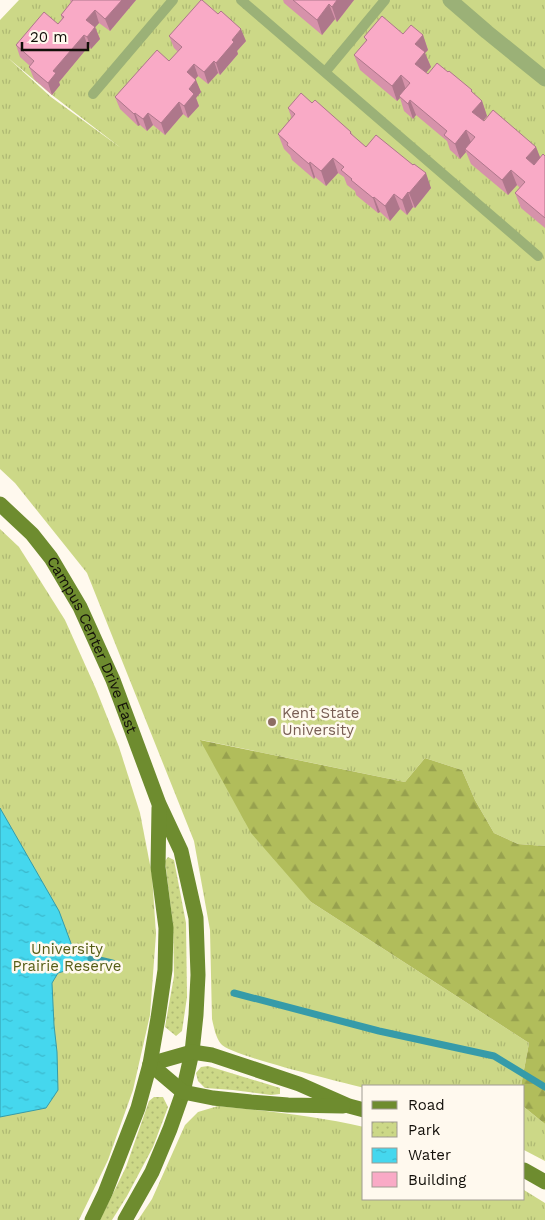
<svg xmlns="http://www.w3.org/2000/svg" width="545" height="1220" font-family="'Work Sans',sans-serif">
  <defs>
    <pattern id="grass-tufts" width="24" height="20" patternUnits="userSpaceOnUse" patternTransform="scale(1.25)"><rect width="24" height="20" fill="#ccd887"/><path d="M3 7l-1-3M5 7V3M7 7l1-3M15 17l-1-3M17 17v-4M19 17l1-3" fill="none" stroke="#aeb873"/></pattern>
    <pattern id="forest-firs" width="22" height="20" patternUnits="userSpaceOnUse" patternTransform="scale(1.25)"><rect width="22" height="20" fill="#b1bd5b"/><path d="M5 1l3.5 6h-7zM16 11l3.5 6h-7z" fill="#97a14e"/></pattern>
    <pattern id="park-dots" width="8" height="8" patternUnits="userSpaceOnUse" patternTransform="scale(1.25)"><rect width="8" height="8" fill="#ccd887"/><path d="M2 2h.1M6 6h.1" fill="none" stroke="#aeb873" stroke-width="1.8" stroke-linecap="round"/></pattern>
    <pattern id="water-ripples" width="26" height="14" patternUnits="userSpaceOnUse" patternTransform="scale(1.25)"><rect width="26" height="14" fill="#45d7ee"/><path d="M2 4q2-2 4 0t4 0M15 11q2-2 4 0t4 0" fill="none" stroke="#3bb7cb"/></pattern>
  </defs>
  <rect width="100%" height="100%" fill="#fff9ee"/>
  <g fill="url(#grass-tufts)" fill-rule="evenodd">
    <path d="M19,0H545V846L518,844L494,833L475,800L462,770L425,758L405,782L201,740L311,902L529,1043L521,1086H364V1088C342,1082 231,1056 221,1044C216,1038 214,1028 212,1019L210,930L194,841L87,573L15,483L0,469V20ZM7,57L52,95L121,148L51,97Z"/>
    <polygon points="0,529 19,547 65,620 96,689 119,747 140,813 152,875 156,934 150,1015 133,1090 108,1160 79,1220 0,1220"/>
    <path d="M218,1106C266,1111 316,1116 364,1127V1199H524V1190L545,1203V1220H138L152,1199L185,1125L198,1112Z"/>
    <polygon points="524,1107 545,1124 545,1161 524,1150"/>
  </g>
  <polygon fill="url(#forest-firs)" points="200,740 405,782 425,758 462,770 475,800 494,833 518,844 545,846 545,1124 524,1107 524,1086 521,1086 529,1043 311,902 251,833"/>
  <g fill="url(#park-dots)">
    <polygon points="168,857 174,860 186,923 187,997 182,1031 176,1036 165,1027 174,976 173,925 165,861"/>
    <polygon points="208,1066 280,1088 280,1094 271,1095 233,1090 205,1088 198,1081 196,1073 201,1067"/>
    <polygon points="154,1097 163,1097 168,1107 153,1147 127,1196 112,1220 100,1220 126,1167 149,1101"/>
  </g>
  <polygon fill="url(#water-ripples)" stroke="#369ba9" points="0,808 59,911 72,946 95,953 86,965 58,973 52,983 54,1025 57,1052 58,1090 46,1108 0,1117"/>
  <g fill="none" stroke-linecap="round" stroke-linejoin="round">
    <g stroke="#369ba9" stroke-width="7">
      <polyline points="91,958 112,963"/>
      <polyline points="234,993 379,1031 494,1056 545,1087"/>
    </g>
    <g stroke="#9bb177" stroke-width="10">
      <polyline points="241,0 538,256"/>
      <polyline points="326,71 385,0"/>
      <polyline points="93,94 173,0"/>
    </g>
    <polyline stroke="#9bb177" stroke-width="15" points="450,0 487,32 545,79"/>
    <g stroke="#6e8c2f" stroke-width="15">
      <path id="s1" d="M0,504L32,534L51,558L80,607L113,680L159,804L181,851L196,918L198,975L196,1015L192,1052L183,1092L170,1129L152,1172L125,1220"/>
      <polyline points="150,1064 192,1052 212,1055 299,1084 349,1106 364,1110"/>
      <polyline points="150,1064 183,1092 213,1098 251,1102 288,1105 343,1106"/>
      <polyline points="524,1170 545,1182"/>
      <polyline points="92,1220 105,1193 138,1108 150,1064 158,1018 165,970 166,928 158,867 159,808"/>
    </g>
  </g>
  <g fill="#d692aa">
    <polygon points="70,0 136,0 110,31 99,23 95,27 100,39 91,49 88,47 59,82 60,85 52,95 34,79 29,67 30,66 20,57 16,45 58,24 62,19 61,15 71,3"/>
    <polygon points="283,0 354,0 337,22 335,19 322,35 284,3"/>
    <polygon points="403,34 423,35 428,50 425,53 431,67 426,73 473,93 482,101 487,116 483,121 536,147 540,158 545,156 545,228 521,208 515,193 520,188 517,185 508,195 471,164 466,152 460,159 450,150 447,141 416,115 413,119 404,111 400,98 397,101 360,70 354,55 366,41 364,37"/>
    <polygon points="169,36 246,41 237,51 238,54 220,75 218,73 208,84 198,76 195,79 201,92 196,98 199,106 188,118 183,114 165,135 153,125 147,131 140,125 138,126 120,109 115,97 169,61 178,52 174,48"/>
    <polygon points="312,103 351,132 353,136 366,147 431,188 415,208 413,207 407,215 400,209 390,221 380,212 378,213 356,195 355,191 347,185 344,177 338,173 326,186 315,177 314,179 292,160 290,155 284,149 278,134 292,119 288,108"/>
  </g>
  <g fill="#ae778b">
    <polygon points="122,0 136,0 110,31 105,19"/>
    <polygon points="337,0 354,0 337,22 332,7"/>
    <polygon points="329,4 335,19 322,35 317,20"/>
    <polygon points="95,10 99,23 91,32 86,20"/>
    <polygon points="95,27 100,39 91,49 87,37"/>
    <polygon points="241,29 246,41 237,51 238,54 220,75 216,63 232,40"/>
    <polygon points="84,35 88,47 59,82 60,85 52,95 48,83 53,71"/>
    <polygon points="423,35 428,50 425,53 431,67 421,79 415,64 415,44"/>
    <polygon points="214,61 218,73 208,84 204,72"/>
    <polygon points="194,64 198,76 191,84 187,72"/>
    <polygon points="401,75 406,90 399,96 400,98 397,101 392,86"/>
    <polygon points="196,80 201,92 196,98 199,106 188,118 184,106 189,89"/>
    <polygon points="410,100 416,115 413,119 408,104"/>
    <polygon points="482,101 487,116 478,127 472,112"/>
    <polygon points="179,102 183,114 165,135 161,123"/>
    <polygon points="135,113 140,125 138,126 134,114"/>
    <polygon points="148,113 153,125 147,131 143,119"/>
    <polygon points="466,130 472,145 465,149 466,152 460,159 455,144"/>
    <polygon points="536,147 542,162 532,173 526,158"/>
    <polygon points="333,158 338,173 326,186 321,171"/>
    <polygon points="310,162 315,177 314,179 309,164"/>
    <polygon points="511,170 517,185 508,195 502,180"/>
    <polygon points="426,173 431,188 415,208 409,193"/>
    <polygon points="408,192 413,207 407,215 402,200"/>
    <polygon points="394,194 400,209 390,221 385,206"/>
    <polygon points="374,197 380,212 378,213 373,198"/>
  </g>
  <g fill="#f9aac6" stroke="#ae778b">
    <polygon points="73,0 122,0 105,19 95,10 86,20 95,27 87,37 84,35 53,71 56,73 48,83 29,67 34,61 16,45 44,12 58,24 64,17 61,15"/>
    <polygon points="201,0 202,0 218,14 221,11 241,29 232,40 234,42 216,63 214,61 204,72 194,64 187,72 196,80 189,89 194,94 184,106 179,102 161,123 148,113 143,119 135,113 134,114 115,97 157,50 169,61 182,47 169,36"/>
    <polygon points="293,0 337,0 332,7 329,4 317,20"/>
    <polygon points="382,16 403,34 411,25 423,35 415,44 425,52 415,64 428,74 437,63 448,72 449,71 472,90 471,91 482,101 472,112 484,121 493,110 536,147 526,158 534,165 543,154 545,156 545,218 515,193 525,182 511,170 502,180 465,149 475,137 466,130 455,144 444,135 447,131 410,100 408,104 399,96 410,83 401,75 392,86 354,55 367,40 364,37"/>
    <polygon points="301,93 312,103 315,100 351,132 350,133 366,147 376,135 413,165 414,164 426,173 409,193 408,192 402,200 394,194 385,206 374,197 373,198 351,180 352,179 341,170 344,167 333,158 321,171 310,162 309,164 287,145 288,143 278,134 295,114 288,108"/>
  </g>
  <circle fill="#8d6e63" stroke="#fff9ee" stroke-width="2" cx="272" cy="722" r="5"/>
  <g text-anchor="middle" stroke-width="5" stroke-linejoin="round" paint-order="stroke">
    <g font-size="15" fill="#120f09" stroke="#fff9ee">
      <text dy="5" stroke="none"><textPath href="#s1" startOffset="171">Campus Center Drive East</textPath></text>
    </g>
    <g font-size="15" fill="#785e54" stroke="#fff9ee" text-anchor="start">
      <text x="282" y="718">Kent State<tspan x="282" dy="17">University</tspan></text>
    </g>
    <g font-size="15" fill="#555d15" stroke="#fff9ee">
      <text x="67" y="954">University<tspan x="67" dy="17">Prairie Reserve</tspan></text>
    </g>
  </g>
  <rect x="362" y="1085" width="162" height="115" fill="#fff9ee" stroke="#a09b92"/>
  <rect x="372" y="1101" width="25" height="8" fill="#6e8c2f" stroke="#a09b92"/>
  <text x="408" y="1110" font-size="15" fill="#120f09">Road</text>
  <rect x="372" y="1122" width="25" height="15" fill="url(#park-dots)" stroke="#a09b92"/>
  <text x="408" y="1135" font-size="15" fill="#120f09">Park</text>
  <rect x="372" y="1148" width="25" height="15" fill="url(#water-ripples)" stroke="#a09b92"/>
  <text x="408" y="1160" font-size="15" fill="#120f09">Water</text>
  <rect x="372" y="1172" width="25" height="15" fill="#f9aac6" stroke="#a09b92"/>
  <text x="408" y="1185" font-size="15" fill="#120f09">Building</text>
  <path d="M22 42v8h66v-8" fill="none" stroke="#120f09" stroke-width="2.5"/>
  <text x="30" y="42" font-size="15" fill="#120f09" stroke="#fff9ee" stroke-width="4" paint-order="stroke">20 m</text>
</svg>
